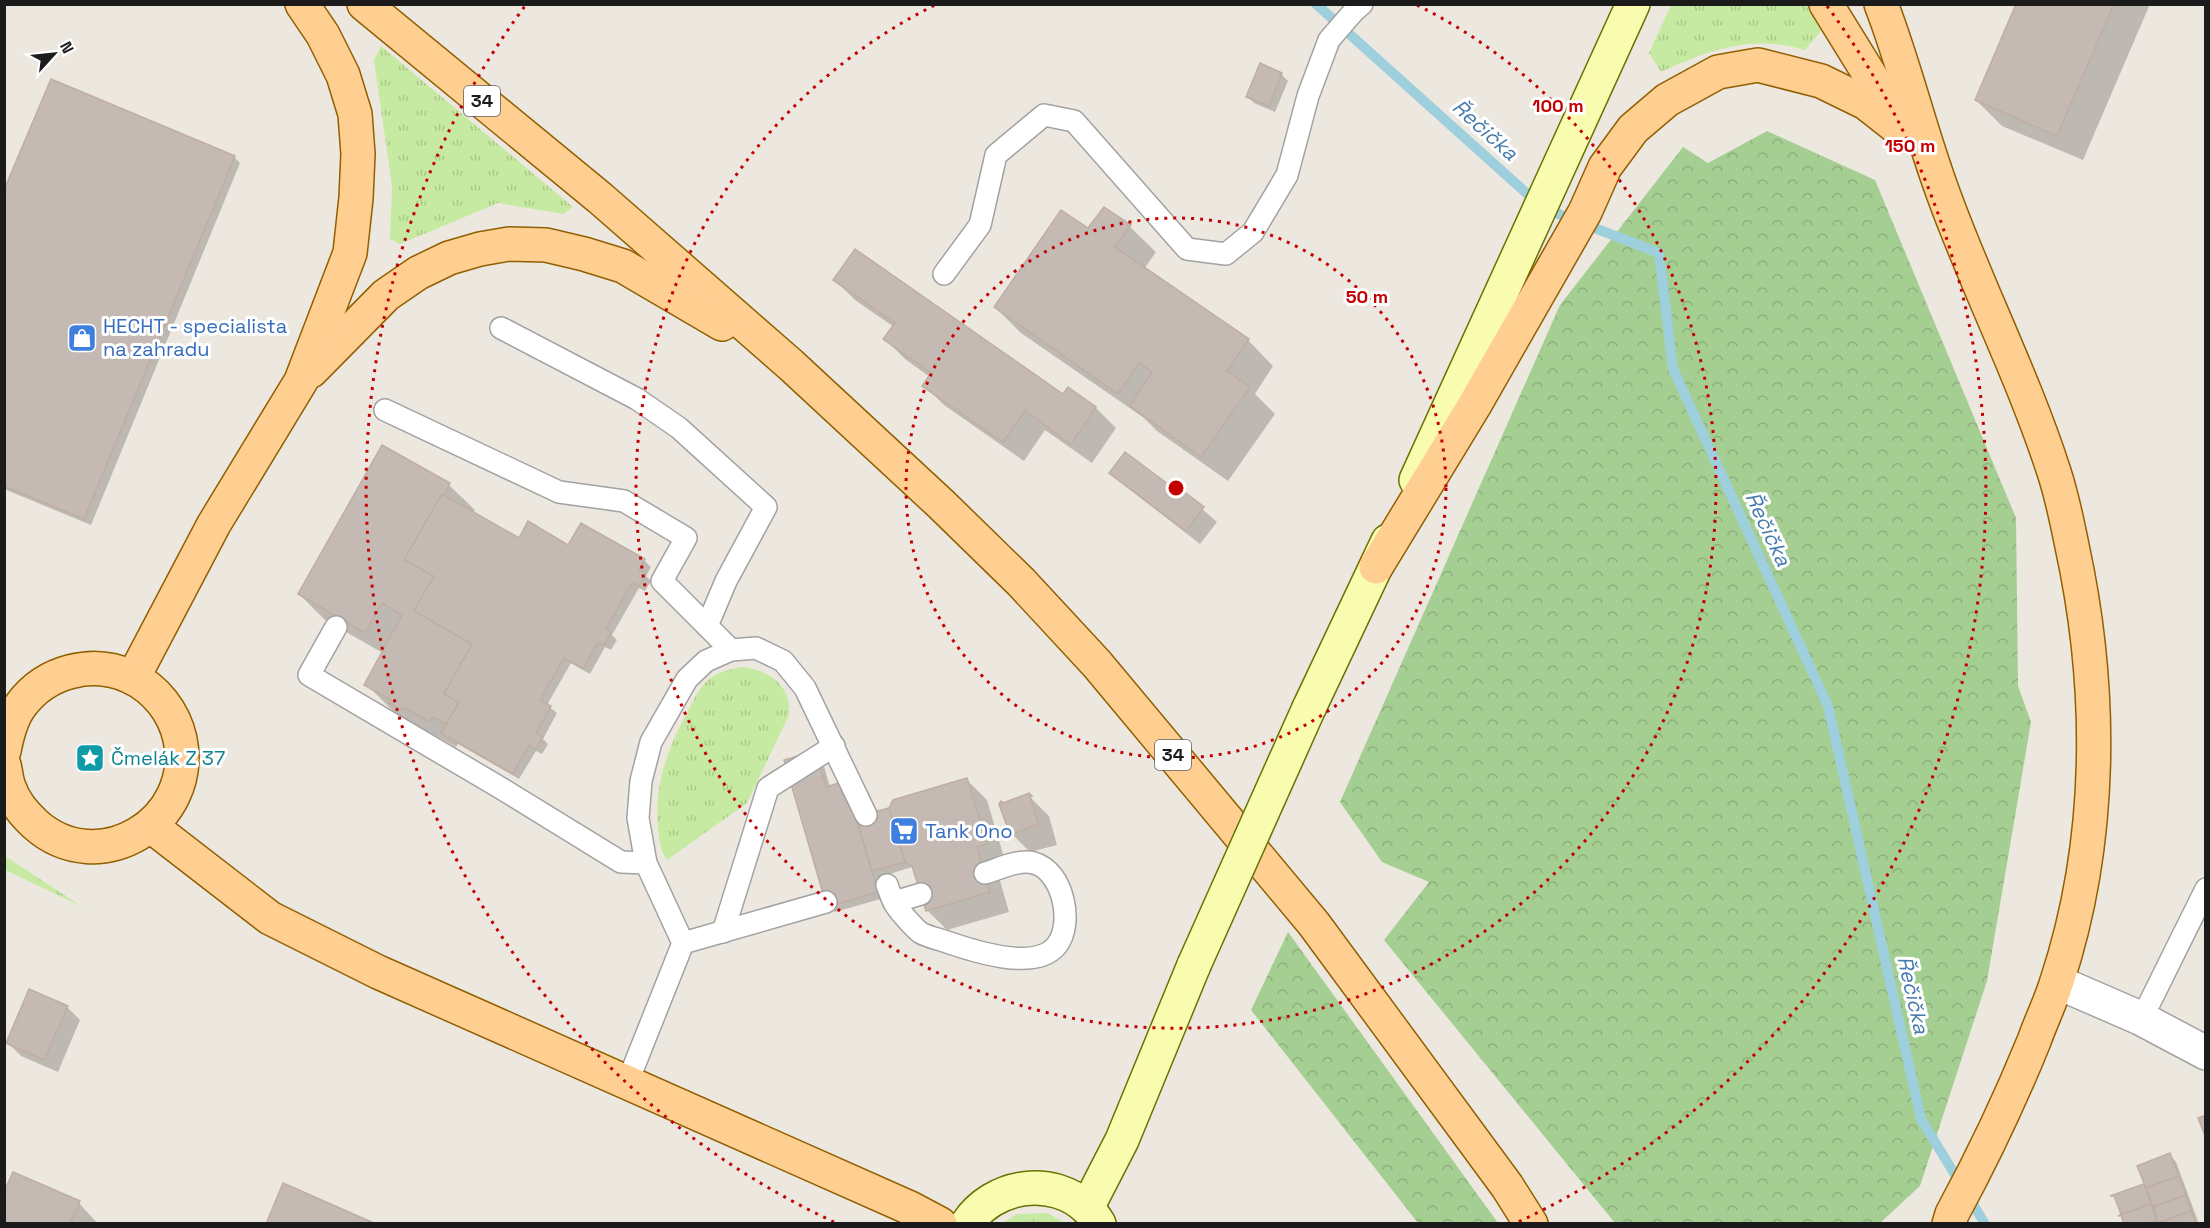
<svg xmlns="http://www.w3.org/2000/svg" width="2210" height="1228" font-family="'Space Grotesk',sans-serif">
  <defs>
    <pattern id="grass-tufts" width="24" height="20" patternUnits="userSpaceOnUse" patternTransform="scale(1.5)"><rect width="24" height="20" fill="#c7eaa2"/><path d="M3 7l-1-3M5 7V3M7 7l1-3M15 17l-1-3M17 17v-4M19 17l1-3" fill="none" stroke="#aac88b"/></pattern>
    <pattern id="forest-crowns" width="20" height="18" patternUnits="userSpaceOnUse" patternTransform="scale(1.5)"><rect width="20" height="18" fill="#a5ce92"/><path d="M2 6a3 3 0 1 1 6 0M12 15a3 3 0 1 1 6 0" fill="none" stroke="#8db07d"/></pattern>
  </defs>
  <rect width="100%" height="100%" fill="#ede8df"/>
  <g fill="url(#grass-tufts)">
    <path d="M1671,5H1806L1822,30L1805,50C1751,34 1710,50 1661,72L1649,53Z"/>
    <polygon points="381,46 573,207 563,214 498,203 400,244 390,239 392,186 374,60"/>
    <path d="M742,667C769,670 792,685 789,715L747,803L667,860C660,850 660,842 658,830C654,786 667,749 688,711C693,701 699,688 708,680C717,672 730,669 742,667Z"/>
    <polygon points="5,856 81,906 5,870"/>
    <polygon points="1048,1213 1064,1223 1003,1223 1017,1214"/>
  </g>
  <g fill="url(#forest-crowns)">
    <polygon points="1767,131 1875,180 2016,518 2018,686 2031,722 1987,981 1920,1186 1880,1223 1615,1223 1384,940 1429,882 1382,862 1340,802 1560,305 1683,147 1708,163"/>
    <polygon points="1288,932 1498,1223 1418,1223 1251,1010"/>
  </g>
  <g fill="#0003" fill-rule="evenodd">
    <polygon points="2017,4 2150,4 2083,160 2002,126 1976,100"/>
    <polygon points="1281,74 1288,81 1275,112 1254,103 1248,97"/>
    <polygon points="234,157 240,163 91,525 4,489 4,194"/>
    <polygon points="1130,227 1156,252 1144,269 1248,340 1273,366 1255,394 1275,414 1228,481 1157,431 1144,418 1021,333 995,307 1089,231"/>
    <polygon points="835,280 1063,397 1068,389 1096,408 1116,428 1092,463 1045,430 1024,461 944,405 924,385 930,377 905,359 885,339 894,327 855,300"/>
    <path d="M383,447L449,485L475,510L473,514L519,540L529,523L569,547L581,525L645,561L651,567L646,576L651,581L645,591L639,588L612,635L617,640L611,650L605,647L590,674L571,663L547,705L557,713L543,739L548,744L542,754L536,751L519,779L458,744L456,747L429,732L428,735L392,710L366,684L383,653L325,620L299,594ZM440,491L448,498V499L440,495Z"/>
    <polygon points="1111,473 1176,493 1179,489 1217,522 1200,544 1125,486"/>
    <polygon points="822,759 830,787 860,818 890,809 967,780 987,800 1006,864 996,867 1009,912 947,930 927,910 915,870 912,867 877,878 884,898 835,912 828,906 786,761"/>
    <polygon points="1029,796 1049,816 1057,845 1030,852 1010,832"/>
    <polygon points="67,1007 80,1020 58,1072 21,1056 8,1043"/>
    <polygon points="2170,1155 2176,1162 2199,1224 2126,1224 2116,1196 2146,1185"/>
    <polygon points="79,1203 98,1224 4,1224"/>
  </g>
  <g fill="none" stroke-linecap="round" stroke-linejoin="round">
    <polyline stroke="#9dcfdd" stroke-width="10" points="1316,4 1543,208 1659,253 1673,369 1828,706 1921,1119 1985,1224"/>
  </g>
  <g fill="#c5bab3" stroke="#bfaea1" stroke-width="1.5">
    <polygon points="2016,4 2114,4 2057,136 1975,100"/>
    <polygon points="1260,63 1282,73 1269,106 1246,97"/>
    <polygon points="51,79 235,156 84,519 4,486 4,190"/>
    <polygon points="1104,207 1131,225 1115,247 1249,339 1227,371 1250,387 1201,457 1130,406 1152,372 1139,363 1118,394 994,307 1061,210 1088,228"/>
    <polygon points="855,249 1063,394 1068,387 1096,407 1071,444 1025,411 1003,442 922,386 931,373 883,339 895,323 833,280"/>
    <polygon points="382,445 450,483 444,496 442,494 404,560 434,576 414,611 472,644 444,694 459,702 446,724 433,717 430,722 403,707 402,710 389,703 391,700 364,685 402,615 382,603 365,633 298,594"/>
    <polygon points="1125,452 1176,490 1178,487 1204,507 1186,531 1109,473"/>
    <polygon points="442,494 519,538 528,521 568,545 581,523 645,559 639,570 646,573 639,586 632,583 606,629 611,633 604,645 598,642 583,669 564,658 540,700 551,706 536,733 543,737 536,749 529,745 513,774 441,733 459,702 444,694 472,644 414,611 434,576 404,560"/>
    <polygon points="816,751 826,787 845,781 878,892 827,907 784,760"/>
    <polygon points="967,778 987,844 977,847 990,892 926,911 912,866 905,862 889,808 893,800"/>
    <polygon points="1029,793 1032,796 1030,796 1039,826 1036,825 1010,835 1007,832 1009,832 999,804 1001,801 1003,803"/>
    <polygon points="889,808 905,862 872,871 856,817"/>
    <polygon points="29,989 68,1006 44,1060 6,1043"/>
    <polygon points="2206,1115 2206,1138 2198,1118"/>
    <polygon points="2170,1153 2179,1176 2146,1188 2137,1166"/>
    <polygon points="13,1172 80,1201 70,1224 4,1224 4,1192"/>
    <polygon points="2179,1176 2186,1195 2153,1207 2146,1188"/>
    <polygon points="283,1183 376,1224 266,1224"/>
    <polygon points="2144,1184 2151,1204 2118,1216 2121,1214 2114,1196 2110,1196"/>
    <polygon points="2186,1195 2191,1211 2158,1223 2153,1207"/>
    <polygon points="2151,1204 2157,1220 2148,1224 2124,1224 2121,1215 2118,1216"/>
    <polygon points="2191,1211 2196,1224 2158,1223"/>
  </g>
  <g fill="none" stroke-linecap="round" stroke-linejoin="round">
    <g stroke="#a2a2a2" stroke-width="24">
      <g id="lane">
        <polyline points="944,274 980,225 996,155 1044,115 1074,121 1187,249 1226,254 1253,232 1287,175 1308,96 1329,40 1354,11 1362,4"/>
        <polyline points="501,328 637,399 679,428 766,507 726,581 707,626"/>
        <polyline points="385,410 559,492 624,501 686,538 662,581 731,650"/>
        <polyline points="336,627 309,675 499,787 621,862 646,863"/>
        <path d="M887,885C889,890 891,897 894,902C897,909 915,929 921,933C928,937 939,939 947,942C973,951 1036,972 1057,945C1074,923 1063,871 1034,863C1018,859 999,869 985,873"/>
        <polyline points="894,902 921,894"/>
        <polyline points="723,932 768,788 834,746"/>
        <polyline points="683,943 826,902"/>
        <polyline points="2140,1018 2150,1002 2206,889"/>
        <polyline points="628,1081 683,943 646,863 638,818 641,781 651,742 687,679 706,661 731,650 756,648 783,661 805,688 866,815"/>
      </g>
    </g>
    <g stroke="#a2a2a2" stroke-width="36">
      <polyline id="street" points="2057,982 2140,1018 2206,1053"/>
    </g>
    <g stroke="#687301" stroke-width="36">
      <g id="secondary">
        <polyline points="1416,480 1633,4"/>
        <polyline points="1309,708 1388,541"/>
        <polyline points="1087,1208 1122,1140 1194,965"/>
        <path d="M967,1224C993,1184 1053,1175 1088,1209C1092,1213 1096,1219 1099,1224"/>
      </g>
    </g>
    <g stroke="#915f00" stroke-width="36">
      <g id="primary">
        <polyline points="364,4 600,198 791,365 941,504 1021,582 1097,664 1314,924 1507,1186 1531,1224"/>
        <polyline points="1826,4 1897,119"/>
        <path d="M1881,4C1905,66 1920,131 1943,193C1977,287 2023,376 2054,472C2062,496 2067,521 2072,546C2103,689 2103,841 2057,981C2051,1001 2041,1021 2034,1041C2010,1100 1983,1157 1952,1214L1949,1224"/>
        <polyline points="311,371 386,295 418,273 449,258 480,249 509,244 546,245 584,254 623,266 722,324"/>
        <polyline points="1376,567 1474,406 1585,212 1605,167 1633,129 1667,100 1718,72 1758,65 1821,81 1866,103 1908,136"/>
        <polyline points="133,678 214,524 301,381 350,253 356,198 358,154 355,114 343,75 323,35 302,4"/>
        <path d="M4,751C7,735 11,718 21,705C46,671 93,659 131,677C156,689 174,712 180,739C197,822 98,881 35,824C24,814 14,802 9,787C6,780 6,772 4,765"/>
        <polyline points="151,826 270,918 378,972 910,1208 940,1224"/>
      </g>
    </g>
    <use href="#lane" stroke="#fff" stroke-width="21"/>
    <use href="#street" stroke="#fff" stroke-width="33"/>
    <use href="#secondary" stroke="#f9fbaf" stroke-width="33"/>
    <use href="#primary" stroke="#ffcf92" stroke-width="33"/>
    <g stroke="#687301" stroke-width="36" stroke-linecap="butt">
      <polyline id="secondary-bridge" points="1194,965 1309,708"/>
    </g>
    <use href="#secondary-bridge" stroke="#f9fbaf" stroke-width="33"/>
  </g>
  <g fill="none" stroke="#c50003" stroke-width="3" stroke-dasharray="3 6">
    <circle cx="1176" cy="488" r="270"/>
    <path d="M1417 5A540 540 0 1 1 935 5"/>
    <path d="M834 1222A810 810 0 0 1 525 6M1827 6A810 810 0 0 1 1518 1222"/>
  </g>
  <defs>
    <g id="shop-square" transform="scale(1.5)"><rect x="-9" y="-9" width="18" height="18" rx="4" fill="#3f7fe0" stroke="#fff"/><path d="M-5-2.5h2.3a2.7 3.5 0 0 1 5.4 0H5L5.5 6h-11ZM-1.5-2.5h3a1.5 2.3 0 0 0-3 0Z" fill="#fff"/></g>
    <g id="sight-square" transform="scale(1.5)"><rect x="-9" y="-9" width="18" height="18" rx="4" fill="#0f9aa8" stroke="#fff"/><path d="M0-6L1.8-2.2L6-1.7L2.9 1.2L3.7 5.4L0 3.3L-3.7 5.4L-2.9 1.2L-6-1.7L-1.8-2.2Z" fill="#fff"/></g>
    <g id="supermarket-square" transform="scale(1.5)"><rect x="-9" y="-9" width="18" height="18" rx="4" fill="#3f7fe0" stroke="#fff"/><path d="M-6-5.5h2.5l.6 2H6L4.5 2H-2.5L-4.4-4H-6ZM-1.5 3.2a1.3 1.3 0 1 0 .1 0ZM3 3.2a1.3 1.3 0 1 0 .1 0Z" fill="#fff"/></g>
  </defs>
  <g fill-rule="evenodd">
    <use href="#shop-square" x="82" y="338"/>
    <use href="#sight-square" x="90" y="758"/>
    <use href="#supermarket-square" x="904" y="831"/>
  </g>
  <g text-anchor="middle" stroke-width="6" stroke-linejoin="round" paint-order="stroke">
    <g fill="#fff" stroke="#5f5f5f" stroke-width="1.5">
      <rect x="464" y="86" width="36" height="30" rx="4.5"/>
      <rect x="1155" y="740" width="36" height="30" rx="4.5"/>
    </g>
    <g font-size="18" font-weight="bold" fill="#1b1b1b">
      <text x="482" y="107">34</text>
      <text x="1173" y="761">34</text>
    </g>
    <g font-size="20" fill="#366cbe" stroke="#fff" text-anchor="start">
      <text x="103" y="333">HECHT - specialista<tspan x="103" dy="23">na zahradu</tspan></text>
      <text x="925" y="838">Tank Ono</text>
    </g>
    <g font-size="20" fill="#0d838f" stroke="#fff" text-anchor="start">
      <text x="111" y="765">Čmelák Z 37</text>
    </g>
    <g font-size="21" font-style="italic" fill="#457aac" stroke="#fff">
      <text transform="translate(1485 130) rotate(42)" y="7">Řečička</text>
      <text transform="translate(1768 529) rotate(65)" y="7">Řečička</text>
      <text transform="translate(1913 995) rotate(77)" y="7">Řečička</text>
    </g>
  </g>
  <circle cx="1176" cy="488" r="9" fill="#c50003" stroke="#fff" stroke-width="3"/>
  <g font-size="18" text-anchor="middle" font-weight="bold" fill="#c50003" stroke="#fff" stroke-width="6" stroke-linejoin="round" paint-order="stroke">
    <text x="1558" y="112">100 m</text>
    <text x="1910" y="152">150 m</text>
    <text x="1367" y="303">50 m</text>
  </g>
  <rect width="2210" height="1228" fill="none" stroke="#1b1b1b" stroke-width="12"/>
  <g transform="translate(54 54) rotate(63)" stroke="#ffffff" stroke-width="4.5" paint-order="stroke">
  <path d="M0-4.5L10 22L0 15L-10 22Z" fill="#1b1b1b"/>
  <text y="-9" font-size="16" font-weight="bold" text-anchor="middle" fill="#1b1b1b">N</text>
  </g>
</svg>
